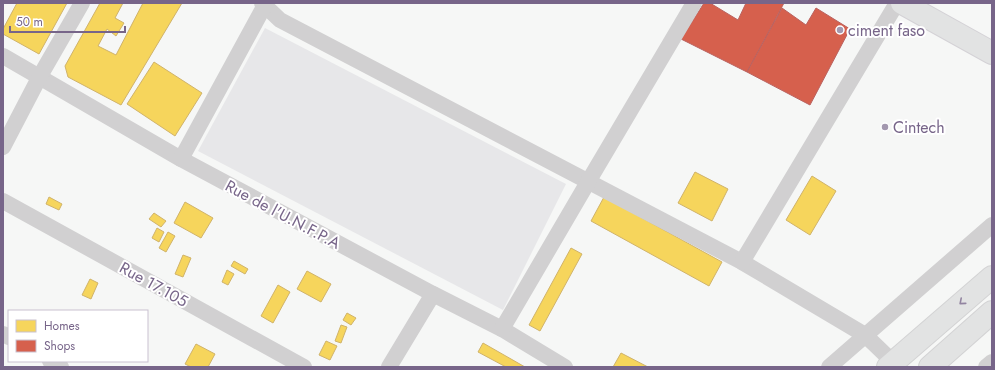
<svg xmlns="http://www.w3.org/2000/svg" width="995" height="370" font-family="Jost,sans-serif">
  <rect width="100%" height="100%" fill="#f6f7f6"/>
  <polygon fill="#e7e7e9" points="265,28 566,184 503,310 198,151"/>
  <g fill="#f6d55c" stroke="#d0b36a">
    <polygon points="17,3 67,3 39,54 3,34 3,29"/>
    <polygon points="100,3 123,3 115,18 124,23 116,36 107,29 98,46 116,55 143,3 182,3 121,105 68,77 65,66"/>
    <polygon points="154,62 202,93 175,136 127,104"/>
    <polygon points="695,172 728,189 712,221 678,203"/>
    <polygon points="812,176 836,191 810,235 786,220"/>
    <polygon points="49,197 62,204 59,210 46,204"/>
    <polygon points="604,197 722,262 709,286 591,221"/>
    <polygon points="185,202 213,218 201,238 174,223"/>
    <polygon points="154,213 166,221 161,227 149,219"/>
    <polygon points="157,228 164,232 159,242 152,238"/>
    <polygon points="168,232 175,236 166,252 159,248"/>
    <polygon points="571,248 582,254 540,331 529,325"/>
    <polygon points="183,255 191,258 183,277 175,274"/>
    <polygon points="234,261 248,269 245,274 231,266"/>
    <polygon points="227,270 234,274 228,285 222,282"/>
    <polygon points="307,271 331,284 321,302 297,289"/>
    <polygon points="90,279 98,283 91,299 82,295"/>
    <polygon points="278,285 290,292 273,323 261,316"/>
    <polygon points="347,313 356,318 351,325 343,320"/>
    <polygon points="341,325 347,327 341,343 335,341"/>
    <polygon points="326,341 337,346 330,360 319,355"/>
    <polygon points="483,343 525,367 506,367 478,352"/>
    <polygon points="196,344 215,354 208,367 191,367 185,364"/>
    <polygon points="621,353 648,367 613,367"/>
  </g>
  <g fill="#d6604d" stroke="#ba625f">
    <polygon points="704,3 710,3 738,20 746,3 784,3 747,72 681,39"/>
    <polygon points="782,8 806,25 816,8 850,29 810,105 747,72"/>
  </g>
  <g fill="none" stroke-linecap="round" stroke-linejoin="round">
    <g stroke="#d4d2d6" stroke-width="24">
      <polyline id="secondary" points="902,3 992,53"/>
    </g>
    <g stroke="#d3d3d4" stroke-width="24">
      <g id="highway">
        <polyline points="888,367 992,277"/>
        <polyline points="930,367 992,312"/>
      </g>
    </g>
    <g stroke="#d1d0d1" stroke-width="16">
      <polyline points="262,3 280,20 742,262 865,335 893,362"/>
      <polyline points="3,56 181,159 433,294 502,329 565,367"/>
      <polyline points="3,147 40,76 82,3"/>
      <polyline points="181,159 266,3"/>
      <polyline points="3,201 304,367"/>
      <polyline points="742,262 897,3"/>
      <polyline points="502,329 588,182 694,3"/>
      <polyline points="3,334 9,337"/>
      <polyline points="50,361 61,367"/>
      <polyline points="389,367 433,294"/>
      <polyline points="829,367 992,225"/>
      <polyline points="986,367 992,362"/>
    </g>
    <use href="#secondary" stroke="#e2e3e3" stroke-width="22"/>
    <use href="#highway" stroke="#e2e3e3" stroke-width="22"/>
  </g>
  <defs><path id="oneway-chevron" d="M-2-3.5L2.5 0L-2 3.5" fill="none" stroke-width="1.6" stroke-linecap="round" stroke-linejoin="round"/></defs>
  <use stroke="#9284a0" href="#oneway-chevron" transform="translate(962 302) rotate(139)"/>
  <g fill="#a398af" stroke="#fff" stroke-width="1.5">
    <circle cx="840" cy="30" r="4"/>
    <circle cx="885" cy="127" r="4"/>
  </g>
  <g text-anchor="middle" stroke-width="4" stroke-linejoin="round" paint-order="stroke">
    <g font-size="16" fill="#776589" stroke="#fff" text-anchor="start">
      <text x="848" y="36">ciment faso</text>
      <text x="893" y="133">Cintech</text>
    </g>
    <g font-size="16" fill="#776589" stroke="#fff">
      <text transform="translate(283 214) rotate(28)" y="6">Rue de l'U.N.F.P.A</text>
      <text transform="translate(154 284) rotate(29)" y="6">Rue 17.105</text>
    </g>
  </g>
  <rect width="995" height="370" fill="none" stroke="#776589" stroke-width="8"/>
  <rect x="8" y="310" width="140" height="52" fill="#ffffff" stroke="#c9c1d0"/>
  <rect x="16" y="320" width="20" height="12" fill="#f6d55c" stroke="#c9c1d0"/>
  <text x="44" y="330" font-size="12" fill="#776589">Homes</text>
  <rect x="16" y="340" width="20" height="12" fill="#d6604d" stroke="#c9c1d0"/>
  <text x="44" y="350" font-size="12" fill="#776589">Shops</text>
  <path d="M10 26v6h115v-6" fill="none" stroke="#776589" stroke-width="2"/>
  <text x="16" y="26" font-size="12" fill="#776589" stroke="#ffffff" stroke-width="3" paint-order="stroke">50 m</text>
</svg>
